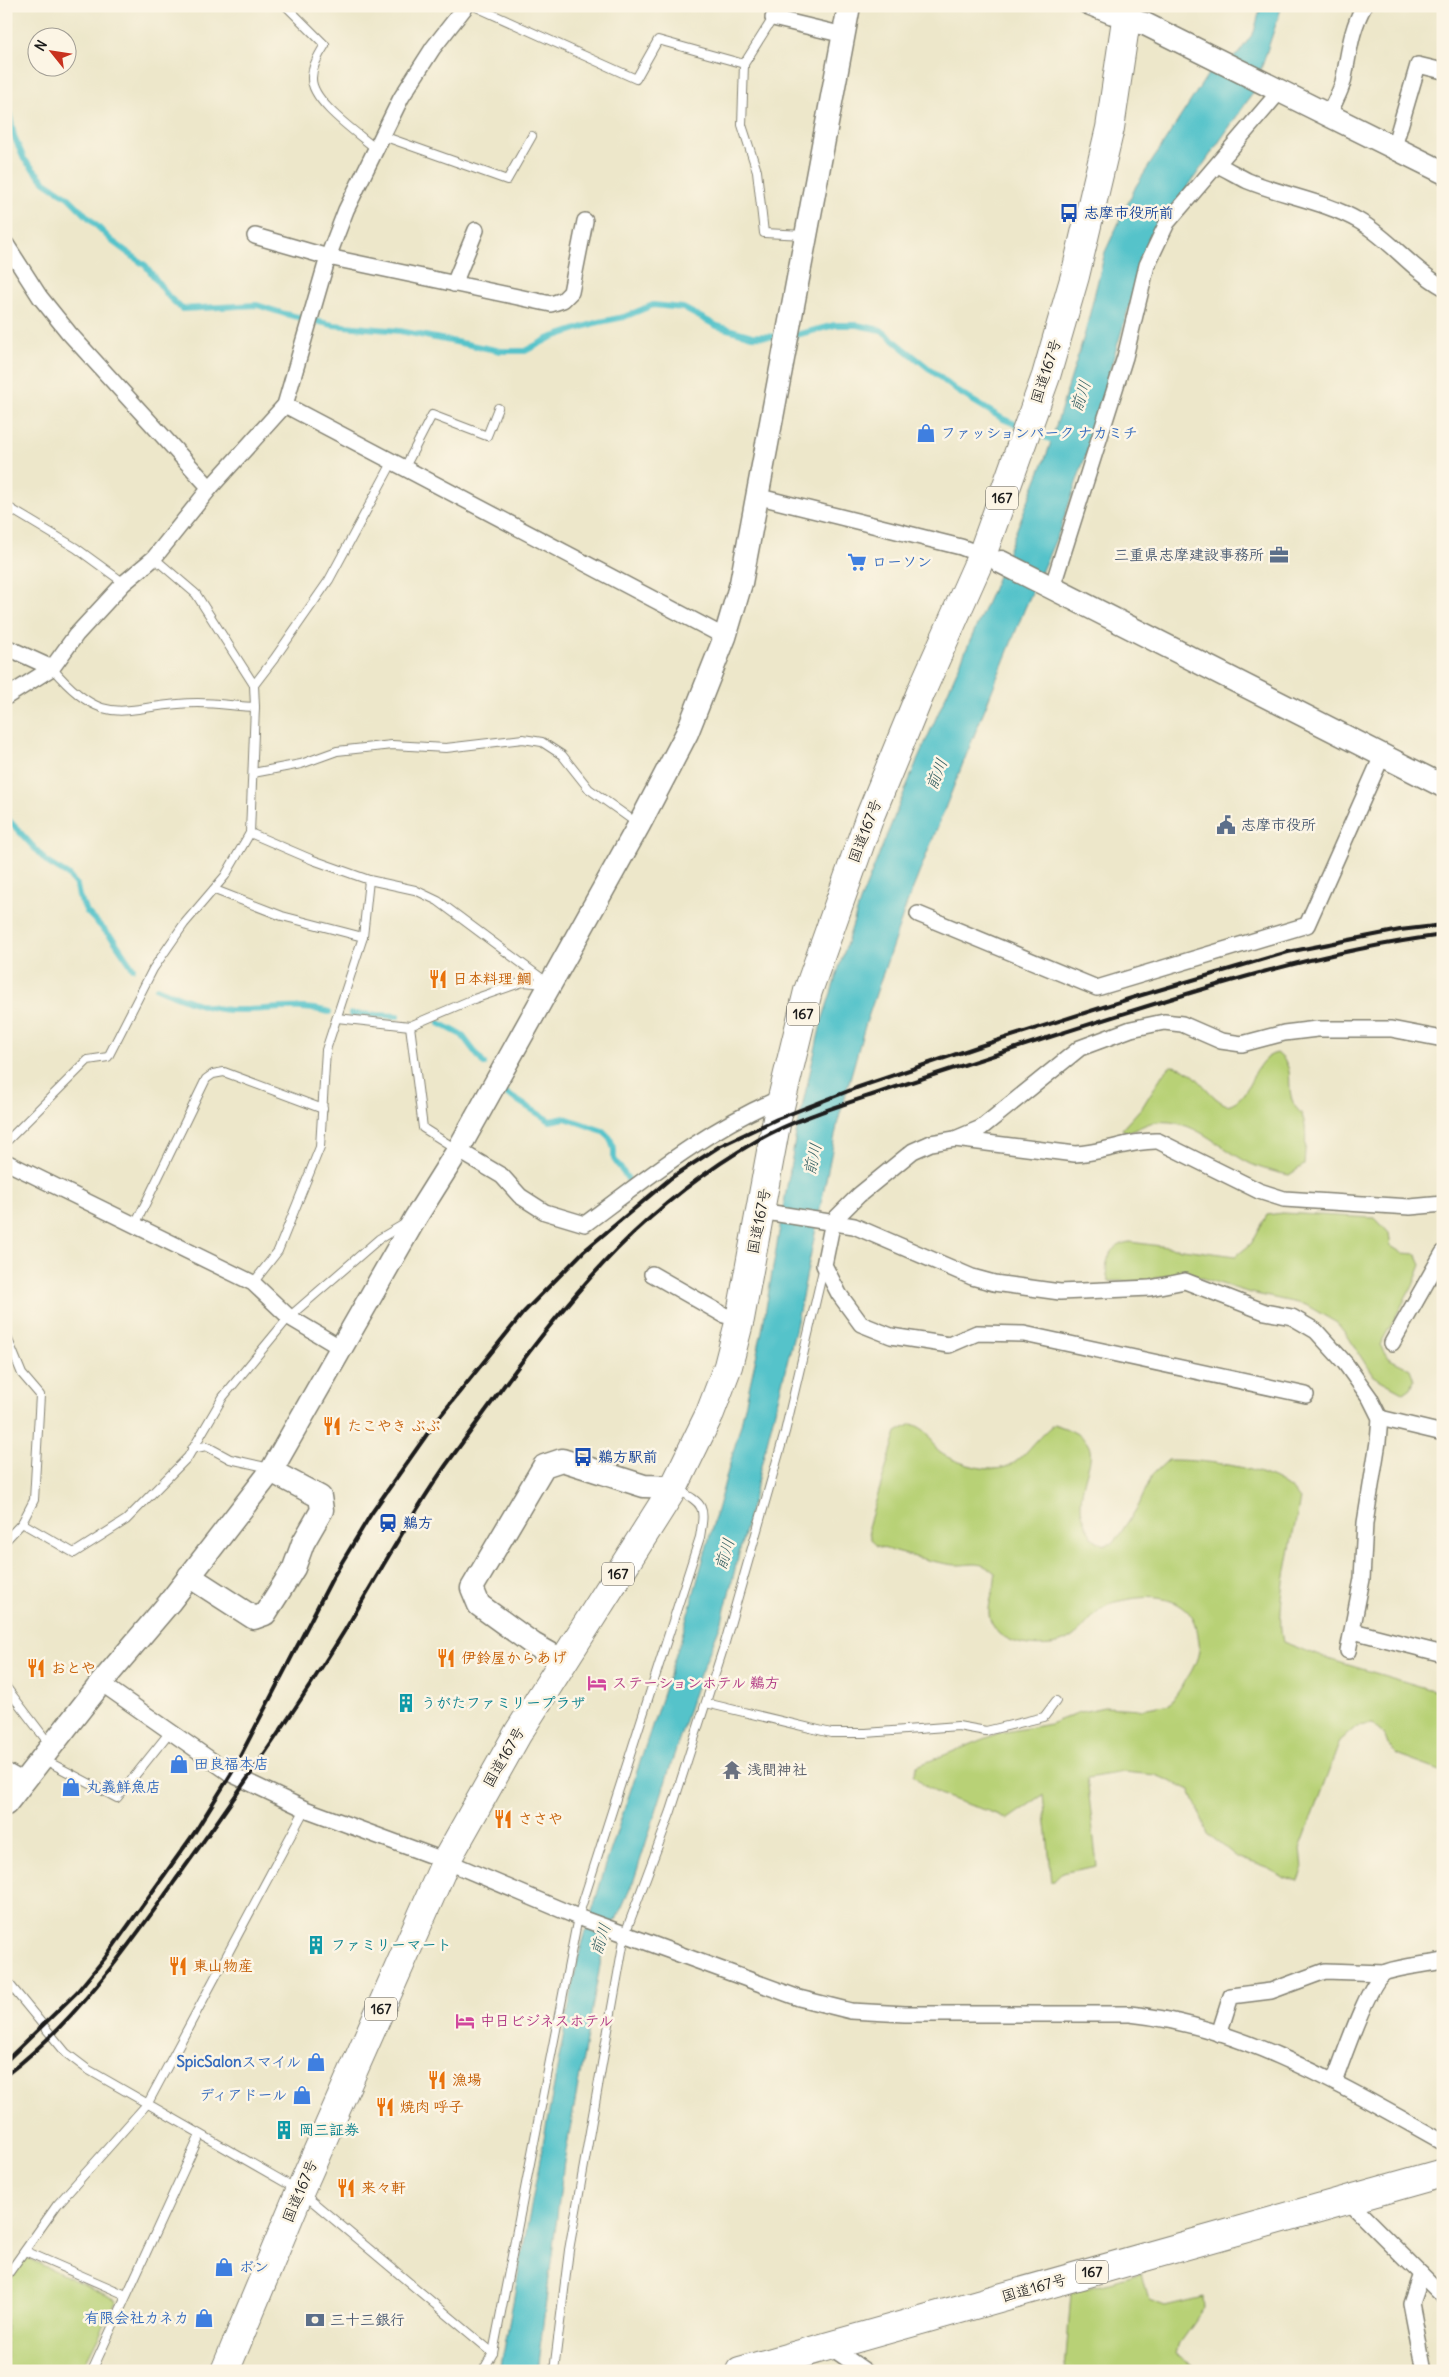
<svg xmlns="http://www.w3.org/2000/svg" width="1449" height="2377" font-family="Delius,'Klee One',sans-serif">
  <rect width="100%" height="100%" fill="#fcf5e5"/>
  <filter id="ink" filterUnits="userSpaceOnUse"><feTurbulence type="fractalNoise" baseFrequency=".02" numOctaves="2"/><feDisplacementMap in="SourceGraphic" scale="10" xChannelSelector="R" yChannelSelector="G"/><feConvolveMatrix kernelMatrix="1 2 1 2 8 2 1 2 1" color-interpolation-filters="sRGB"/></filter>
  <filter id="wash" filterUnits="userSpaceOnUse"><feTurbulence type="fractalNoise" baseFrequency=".0096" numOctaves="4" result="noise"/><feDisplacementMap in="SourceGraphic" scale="20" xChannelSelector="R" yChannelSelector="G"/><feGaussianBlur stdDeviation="1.12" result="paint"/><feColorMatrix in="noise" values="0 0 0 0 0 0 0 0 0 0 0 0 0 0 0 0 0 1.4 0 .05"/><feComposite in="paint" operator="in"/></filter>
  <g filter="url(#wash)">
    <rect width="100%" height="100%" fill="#ede7ca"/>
    <g fill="#b8d176" stroke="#6a7649">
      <path d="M1277,1053C1297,1068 1285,1083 1293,1102C1294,1107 1299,1110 1302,1115C1308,1128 1305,1150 1304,1165L1289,1175C1275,1172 1261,1169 1249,1163C1218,1147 1193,1118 1156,1122C1146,1123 1136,1130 1127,1133L1122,1129L1143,1106L1164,1072L1171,1066C1198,1067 1205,1096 1227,1105C1254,1099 1250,1059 1277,1053Z"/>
      <path d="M1282,1213L1375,1218L1389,1233L1391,1246L1402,1253L1416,1254L1421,1265L1414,1283L1380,1345L1388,1358L1410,1369L1414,1380L1411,1388L1404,1393L1373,1376L1349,1338L1337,1323L1306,1305L1247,1292L1193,1275H1171L1141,1281H1109C1101,1264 1111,1244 1130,1242L1236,1256L1251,1244L1267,1215Z"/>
      <path d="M912,1424C920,1427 928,1431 932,1440C934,1443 935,1448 937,1450C944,1457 959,1462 968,1465C1020,1480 1021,1450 1054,1424C1114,1444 1082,1461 1081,1504C1080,1514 1088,1527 1091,1537L1104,1545L1114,1543L1139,1505L1152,1475L1168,1460C1207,1460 1276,1466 1300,1499C1294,1534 1274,1609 1283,1642L1328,1659L1443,1693V1772L1399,1756L1388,1745L1384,1734L1373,1724L1357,1726L1340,1741L1300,1849L1302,1868L1298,1882L1284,1878L1270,1869L1237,1857L1208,1834L1190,1790L1156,1775L1123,1772L1087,1778L1097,1866L1061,1873L1052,1882L1043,1795L1008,1819C977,1804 936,1801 913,1775L917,1766L999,1733L1050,1724L1077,1713L1104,1707L1141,1709L1170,1704C1180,1688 1197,1668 1199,1650C1200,1645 1198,1639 1198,1635C1194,1600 1159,1594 1130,1599C1123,1601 1114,1601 1108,1605C1089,1615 1080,1639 1057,1644C1037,1648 1004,1646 992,1624C983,1607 997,1591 995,1573C976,1557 970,1568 948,1564C938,1563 880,1549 876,1545C870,1540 869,1534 868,1527L897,1432Z"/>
      <polygon points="25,2257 117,2300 81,2371 6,2371 6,2286"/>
      <polygon points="1142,2273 1149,2300 1165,2306 1203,2297 1204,2308 1179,2343 1176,2354 1204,2371 1065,2371 1071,2293"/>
    </g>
    <polygon fill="#55c3ca" stroke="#387073" points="1261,6 1282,6 1253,93 1148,244 1108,376 1096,425 1060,530 1025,608 906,906 865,1026 838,1121 795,1331 722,1621 699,1677 634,1880 603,1949 564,2162 537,2371 500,2371 578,1958 608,1858 681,1639 741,1424 762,1331 796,1134 821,1024 861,899 914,768 992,591 1048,451 1085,333 1105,252 1136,186 1210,71 1238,54 1254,32"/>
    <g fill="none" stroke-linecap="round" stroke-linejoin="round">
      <g stroke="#55c3ca" stroke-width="6">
        <polyline points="6,98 14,136 24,159 45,182 68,197 112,241 146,266 169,297 182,309 257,305 285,314 333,325 400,331 501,351 525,351 550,338 595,323 624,317 653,305 683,308 717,326 752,336 782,337"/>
        <polyline points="792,336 835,325 857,325 881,330 957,391 1003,419 1022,427"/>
        <polyline points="1033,432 1059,443"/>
        <polyline points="6,817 48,863 68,875 77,886 79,896 87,912 114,940 133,968"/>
        <path d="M157,988C179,997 205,1009 230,1010C263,1011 297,1003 329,1012"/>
        <polyline points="351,1014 398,1016"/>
        <polyline points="439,1023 462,1035 484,1064"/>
        <polyline points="507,1094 550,1121 565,1118 603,1131 610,1138 614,1149 614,1159 628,1179"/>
      </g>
    </g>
  </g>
  <g filter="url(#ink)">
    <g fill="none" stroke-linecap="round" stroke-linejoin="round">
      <g stroke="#848273" stroke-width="10">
        <g id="lane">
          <path d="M286,6L325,45C319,54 312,67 312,78C311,102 359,134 376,149"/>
          <polyline points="474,6 636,79 658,40 744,64"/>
          <polyline points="774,6 773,18 744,64 742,125 757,171 764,233 804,235"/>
          <polyline points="383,136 507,180 532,136"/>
          <polyline points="404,469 432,415 487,436 498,408"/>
          <polyline points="6,506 76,548 124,583"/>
          <path d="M52,668C109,735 125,703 198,703C217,703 236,706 255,707L254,685L196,594L154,558"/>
          <polyline points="254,685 274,659 329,580 392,463"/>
          <polyline points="253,773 301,764 337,751 392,745 446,748 523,739 542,742 562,755 589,789 638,824"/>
          <polyline points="250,833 313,860 369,880 415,890 438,901 548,983"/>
          <polyline points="215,890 282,916 363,937"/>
          <polyline points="337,1018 410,1026 471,1000 523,982 547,984"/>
          <polyline points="410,1026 423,1128 456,1149"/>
          <polyline points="6,1142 88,1060 108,1057 153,969 184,924 225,876 250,833 255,707"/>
          <polyline points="135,1225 206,1079 213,1074 224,1072 323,1109"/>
          <polyline points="253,1283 278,1251 320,1147 326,1050 363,937 369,880"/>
          <polyline points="6,1335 22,1374 40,1395 34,1500 22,1523 6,1540"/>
          <polyline points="192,1449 206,1446 230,1459 261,1466 270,1470"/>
          <polyline points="22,1523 74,1553 126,1520 188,1457 223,1397 289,1317 379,1239 406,1223"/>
          <polyline points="6,1687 50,1745"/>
          <polyline points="706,1703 831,1733 866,1733 958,1726 986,1731 1044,1717 1056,1701"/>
          <polyline points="43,1759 117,1798 169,1733"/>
          <polyline points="6,1980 66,2053 87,2069 300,2191 493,2353"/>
          <polyline points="25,2251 126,2295"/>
          <polyline points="6,2277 57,2205 148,2103 305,1809"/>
          <polyline points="92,2371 200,2135"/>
          <path d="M483,2371L493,2353L578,1917L700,1537C705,1506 705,1505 677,1489"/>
          <polyline points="554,2371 569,2250 625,1934 671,1811 724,1646 785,1432 824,1266"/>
        </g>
      </g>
      <g stroke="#848273" stroke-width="18">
        <g id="street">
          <polyline points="1086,6 1111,16 1127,20"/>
          <polyline points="773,18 844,35"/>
          <path d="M1329,115C1333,104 1340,93 1343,82C1349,55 1350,31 1364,6"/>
          <polyline points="1394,147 1418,65 1443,71"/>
          <path d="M1218,165C1228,170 1238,176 1248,181C1285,196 1324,201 1359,221C1390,239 1411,269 1443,287"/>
          <polyline points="255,236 328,257 551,304 563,300 571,292 585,221"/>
          <polyline points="6,244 40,297 69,333 210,488"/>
          <polyline points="454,284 476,230"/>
          <polyline points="285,405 725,637"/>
          <polyline points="756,496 961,547 987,557"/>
          <polyline points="1052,588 1125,357 1147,265 1167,223 1279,92"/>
          <polyline points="6,647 52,668"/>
          <polyline points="6,697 52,668 76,635 124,583 154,558 210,488 285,405 328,257 346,210 401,98 433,48 466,6"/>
          <polyline points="918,914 1097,988 1307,925 1382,756"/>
          <path d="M955,1139L1075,1154C1103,1153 1130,1140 1158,1141L1259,1191L1284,1199L1410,1207L1443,1204"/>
          <path d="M458,1150L502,1176L520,1196L545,1212L585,1224C648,1177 710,1127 783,1097"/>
          <polyline points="6,1162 253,1283 289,1317 341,1348"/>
          <polyline points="760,1211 854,1226 972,1277 994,1283 1060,1292 1150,1288 1185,1281 1265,1312 1292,1317 1316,1331 1345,1363 1370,1398 1380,1418 1378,1442 1365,1523 1362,1579 1348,1651"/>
          <polyline points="652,1274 724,1315 740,1319"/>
          <polyline points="1392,1343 1443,1253"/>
          <polyline points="1306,1395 1024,1334 977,1333 949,1345 891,1336 861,1324 839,1294 824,1265 833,1221 859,1195 913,1151 931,1143 955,1139 981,1128 1080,1048 1131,1029 1164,1022 1182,1024 1221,1041 1242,1044 1284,1033 1317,1029 1391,1029 1443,1039"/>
          <polyline points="1380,1418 1443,1433"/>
          <polyline points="1353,1631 1443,1654"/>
          <path d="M101,1683L231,1774L305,1809L446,1861L578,1917L799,1998L851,2011L905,2014H1130C1244,2026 1344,2087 1443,2142"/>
          <polyline points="6,1771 24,1781"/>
          <polyline points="1219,2034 1231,1996 1271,1991 1325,1971 1384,1973"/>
          <path d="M1334,2082C1342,2062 1369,1979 1386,1972C1404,1966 1425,1965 1443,1961"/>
          <polyline points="1347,2200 1443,2296"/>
          <polyline points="1421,2274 1411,2303 1424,2371"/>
          <polyline points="829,2346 865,2371"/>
        </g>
      </g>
      <g stroke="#848273" stroke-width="25">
        <g id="secondary">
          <polyline points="1127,20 1145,24 1443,172"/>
          <polyline points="1001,562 1443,786"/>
          <polyline points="189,1576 254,1618 265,1614 294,1568 303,1543 322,1510 320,1497 271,1471"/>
          <polyline points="563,1661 533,1644 479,1605 472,1588 544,1466 562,1460 644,1486 674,1487"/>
          <polyline points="6,1804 101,1683 169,1603 271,1471 416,1217 458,1150 639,825 687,733 725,637 741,583 849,6"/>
        </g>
      </g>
      <g stroke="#848273" stroke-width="30">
        <g id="highway">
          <polyline points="225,2371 300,2191 446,1861 518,1733 674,1487 710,1413 728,1366 740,1319 777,1119 808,991 870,816 921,692 982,555 1046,376 1075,276 1110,128 1128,6"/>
          <polyline points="740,2371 1443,2173"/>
        </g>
      </g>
      <use href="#lane" stroke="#fff" stroke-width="8"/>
      <use href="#street" stroke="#fff" stroke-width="15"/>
      <use href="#secondary" stroke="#fff" stroke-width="22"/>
      <use href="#highway" stroke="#fff" stroke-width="28"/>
      <g stroke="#1c1c1c" stroke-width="4">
        <polyline points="6,2061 77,1992 105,1958 195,1832 231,1774 333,1577 371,1514 437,1420 523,1313 584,1251 671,1178 720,1146 777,1119 856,1088 980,1046 1135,997 1288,952 1400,930 1443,925"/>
        <path d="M6,2075C78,2020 130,1944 182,1871C239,1792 294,1713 345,1630C378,1575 409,1518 446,1465C465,1439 484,1413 503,1387C577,1286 648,1203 758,1140C797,1118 842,1105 884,1091C943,1072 1001,1053 1059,1034C1185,994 1311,952 1443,935"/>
      </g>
    </g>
  </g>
  <defs>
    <g id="bus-bare" transform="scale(1.5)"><path d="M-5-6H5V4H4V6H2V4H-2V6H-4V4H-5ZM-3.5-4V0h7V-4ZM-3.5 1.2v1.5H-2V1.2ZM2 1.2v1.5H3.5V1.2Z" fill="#1a4fb4" stroke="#fcf5e5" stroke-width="2.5" paint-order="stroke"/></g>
    <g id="shop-bare" transform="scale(1.5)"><path d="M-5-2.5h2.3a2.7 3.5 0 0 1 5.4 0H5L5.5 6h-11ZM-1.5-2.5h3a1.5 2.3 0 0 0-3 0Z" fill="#3f7fe0" stroke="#fcf5e5" stroke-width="2.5" paint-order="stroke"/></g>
    <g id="office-bare" transform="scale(1.5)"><path d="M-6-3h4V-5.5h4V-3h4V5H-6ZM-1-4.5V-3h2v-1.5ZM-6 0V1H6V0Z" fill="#5c6f8a" stroke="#fcf5e5" stroke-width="2.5" paint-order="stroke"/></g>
    <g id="supermarket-bare" transform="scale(1.5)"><path d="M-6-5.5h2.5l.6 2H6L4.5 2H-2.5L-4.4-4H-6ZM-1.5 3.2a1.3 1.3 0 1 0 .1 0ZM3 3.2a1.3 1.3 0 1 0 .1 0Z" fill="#3f7fe0" stroke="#fcf5e5" stroke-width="2.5" paint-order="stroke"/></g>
    <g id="civic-bare" transform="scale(1.5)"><path d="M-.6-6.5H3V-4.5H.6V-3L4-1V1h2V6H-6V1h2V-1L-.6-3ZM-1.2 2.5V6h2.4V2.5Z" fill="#5c6f8a" stroke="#fcf5e5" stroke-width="2.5" paint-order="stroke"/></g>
    <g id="restaurant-bare" transform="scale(1.5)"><path d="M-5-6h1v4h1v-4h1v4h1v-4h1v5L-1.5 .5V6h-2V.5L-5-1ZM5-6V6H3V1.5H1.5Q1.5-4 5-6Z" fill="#e8710a" stroke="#fcf5e5" stroke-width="2.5" paint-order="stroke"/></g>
    <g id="station-bare" transform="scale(1.5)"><path d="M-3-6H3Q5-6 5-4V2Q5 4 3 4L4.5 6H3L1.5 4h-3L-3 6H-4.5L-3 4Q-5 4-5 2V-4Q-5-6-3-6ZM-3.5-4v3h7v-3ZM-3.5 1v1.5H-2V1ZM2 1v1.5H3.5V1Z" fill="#1a4fb4" stroke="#fcf5e5" stroke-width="2.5" paint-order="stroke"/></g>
    <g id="hotel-bare" transform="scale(1.5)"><path d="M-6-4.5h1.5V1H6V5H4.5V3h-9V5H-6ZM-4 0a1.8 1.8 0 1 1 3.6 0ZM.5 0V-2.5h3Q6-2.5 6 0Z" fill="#d1479c" stroke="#fcf5e5" stroke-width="2.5" paint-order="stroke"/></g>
    <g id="building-bare" transform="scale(1.5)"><path d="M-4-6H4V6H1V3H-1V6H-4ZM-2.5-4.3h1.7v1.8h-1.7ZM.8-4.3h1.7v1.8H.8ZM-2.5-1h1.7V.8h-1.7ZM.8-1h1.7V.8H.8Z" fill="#0f9aa8" stroke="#fcf5e5" stroke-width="2.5" paint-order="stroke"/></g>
    <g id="temple-bare" transform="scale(1.5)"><path d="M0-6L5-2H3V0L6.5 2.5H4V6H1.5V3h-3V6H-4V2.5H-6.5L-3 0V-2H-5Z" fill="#6b7280" stroke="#fcf5e5" stroke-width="2.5" paint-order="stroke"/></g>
    <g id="bank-bare" transform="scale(1.5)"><path d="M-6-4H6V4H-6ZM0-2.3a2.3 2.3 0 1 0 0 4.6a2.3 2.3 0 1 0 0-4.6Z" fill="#5c6f8a" stroke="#fcf5e5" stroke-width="2.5" paint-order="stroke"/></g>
  </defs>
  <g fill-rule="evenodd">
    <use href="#bus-bare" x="1069" y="213"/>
    <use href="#shop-bare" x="926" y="433"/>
    <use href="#office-bare" x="1279" y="555"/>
    <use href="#supermarket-bare" x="857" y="562"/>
    <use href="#civic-bare" x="1226" y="825"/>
    <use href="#restaurant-bare" x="438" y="979"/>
    <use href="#restaurant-bare" x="332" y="1426"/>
    <use href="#bus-bare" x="583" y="1457"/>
    <use href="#station-bare" x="388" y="1523"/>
    <use href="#restaurant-bare" x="446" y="1658"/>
    <use href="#restaurant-bare" x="36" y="1668"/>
    <use href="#hotel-bare" x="597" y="1683"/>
    <use href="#building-bare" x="406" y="1703"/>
    <use href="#shop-bare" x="179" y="1764"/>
    <use href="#temple-bare" x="732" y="1770"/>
    <use href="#shop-bare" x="71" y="1787"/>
    <use href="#restaurant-bare" x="503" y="1819"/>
    <use href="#building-bare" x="316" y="1945"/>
    <use href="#restaurant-bare" x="178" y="1966"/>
    <use href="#hotel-bare" x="465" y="2021"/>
    <use href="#shop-bare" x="316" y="2062"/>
    <use href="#restaurant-bare" x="437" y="2080"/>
    <use href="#shop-bare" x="302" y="2095"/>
    <use href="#restaurant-bare" x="385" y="2107"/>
    <use href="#building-bare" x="284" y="2130"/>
    <use href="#restaurant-bare" x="346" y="2188"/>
    <use href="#shop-bare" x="224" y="2267"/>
    <use href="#shop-bare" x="204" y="2318"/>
    <use href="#bank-bare" x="315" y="2320"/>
  </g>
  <g text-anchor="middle" stroke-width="5" stroke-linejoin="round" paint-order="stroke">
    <g fill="#fcf5e5" stroke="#5f5d58" stroke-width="1">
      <rect x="986" y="486.5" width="32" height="23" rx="4"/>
      <rect x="787" y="1002.5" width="32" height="23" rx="4"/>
      <rect x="602" y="1562.5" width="32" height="23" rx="4"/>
      <rect x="365" y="1997.5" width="32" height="23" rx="4"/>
      <rect x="1076" y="2260.5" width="32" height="23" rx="4"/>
    </g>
    <g font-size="14" font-weight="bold" fill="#1c1c1c">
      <text x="1002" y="503">167</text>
      <text x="803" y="1019">167</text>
      <text x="618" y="1579">167</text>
      <text x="381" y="2014">167</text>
      <text x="1092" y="2277">167</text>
    </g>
    <g font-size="15" font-weight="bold" fill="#164399" stroke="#fcf5e5" text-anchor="start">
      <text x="1084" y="218">志摩市役所前</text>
      <text x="598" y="1462">鵜方駅前</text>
      <text x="403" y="1528">鵜方</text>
    </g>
    <g font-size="15" fill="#1c1c1c" stroke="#fcf5e5">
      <text transform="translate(1046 371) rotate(-72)" y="5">国道167号</text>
      <text transform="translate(865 831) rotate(-69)" y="5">国道167号</text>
      <text transform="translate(759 1221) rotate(-79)" y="5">国道167号</text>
      <text transform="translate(504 1757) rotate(-60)" y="5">国道167号</text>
      <text transform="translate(300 2191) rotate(-67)" y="5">国道167号</text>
      <text transform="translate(1034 2288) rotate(-16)" y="5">国道167号</text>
    </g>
    <g font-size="15" font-weight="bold" fill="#366cbe" stroke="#fcf5e5" text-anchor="start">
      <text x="941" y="438">ファッションパーク ナカミチ</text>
      <text x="872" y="567">ローソン</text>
      <text x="194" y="1769">田良福本店</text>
      <text x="86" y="1792">丸義鮮魚店</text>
      <text x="301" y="2067" text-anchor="end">SpicSalonスマイル</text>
      <text x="287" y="2100" text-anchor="end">ディアドール</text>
      <text x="239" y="2272">ボン</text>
      <text x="189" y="2323" text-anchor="end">有限会社カネカ</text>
    </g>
    <g font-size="15" font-weight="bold" fill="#4e5e75" stroke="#fcf5e5" text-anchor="start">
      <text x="1264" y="560" text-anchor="end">三重県志摩建設事務所</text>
      <text x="1241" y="830">志摩市役所</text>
      <text x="330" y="2325">三十三銀行</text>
    </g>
    <g font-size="15" font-weight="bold" fill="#c56008" stroke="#fcf5e5" text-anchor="start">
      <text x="453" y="984">日本料理 鯛</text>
      <text x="347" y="1431">たこやき ぶぶ</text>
      <text x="461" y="1663">伊鈴屋からあげ</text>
      <text x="51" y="1673">おとや</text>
      <text x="518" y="1824">ささや</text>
      <text x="193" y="1971">東山物産</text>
      <text x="452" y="2085">漁場</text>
      <text x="400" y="2112">焼肉 呼子</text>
      <text x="361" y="2193">来々軒</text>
    </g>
    <g font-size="15" font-weight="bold" fill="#b23c85" stroke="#fcf5e5" text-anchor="start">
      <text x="612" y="1688">ステーションホテル 鵜方</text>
      <text x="480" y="2026">中日ビジネスホテル</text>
    </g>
    <g font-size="15" font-weight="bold" fill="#0d838f" stroke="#fcf5e5" text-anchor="start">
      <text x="421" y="1708">うがたファミリープラザ</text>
      <text x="331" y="1950">ファミリーマート</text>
      <text x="299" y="2135">岡三証券</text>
    </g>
    <g font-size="15" font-weight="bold" fill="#5b616d" stroke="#fcf5e5" text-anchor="start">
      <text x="747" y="1775">浅間神社</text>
    </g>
    <g font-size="16" font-style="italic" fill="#335f62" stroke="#fcf5e5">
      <text transform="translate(1080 396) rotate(-72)" y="6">前川</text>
      <text transform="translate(936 774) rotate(-68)" y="6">前川</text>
      <text transform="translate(812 1159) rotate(-77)" y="6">前川</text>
      <text transform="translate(724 1554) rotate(-73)" y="6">前川</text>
      <text transform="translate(600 1939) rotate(-72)" y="6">前川</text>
    </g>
  </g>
  <rect width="1449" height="2377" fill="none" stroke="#fcf5e5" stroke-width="25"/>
  <g transform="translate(52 52) rotate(300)"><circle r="24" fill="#fcf5e5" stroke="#a29e95"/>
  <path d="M0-4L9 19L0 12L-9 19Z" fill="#c8321e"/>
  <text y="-8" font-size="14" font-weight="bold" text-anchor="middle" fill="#1c1c1c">N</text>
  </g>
</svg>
